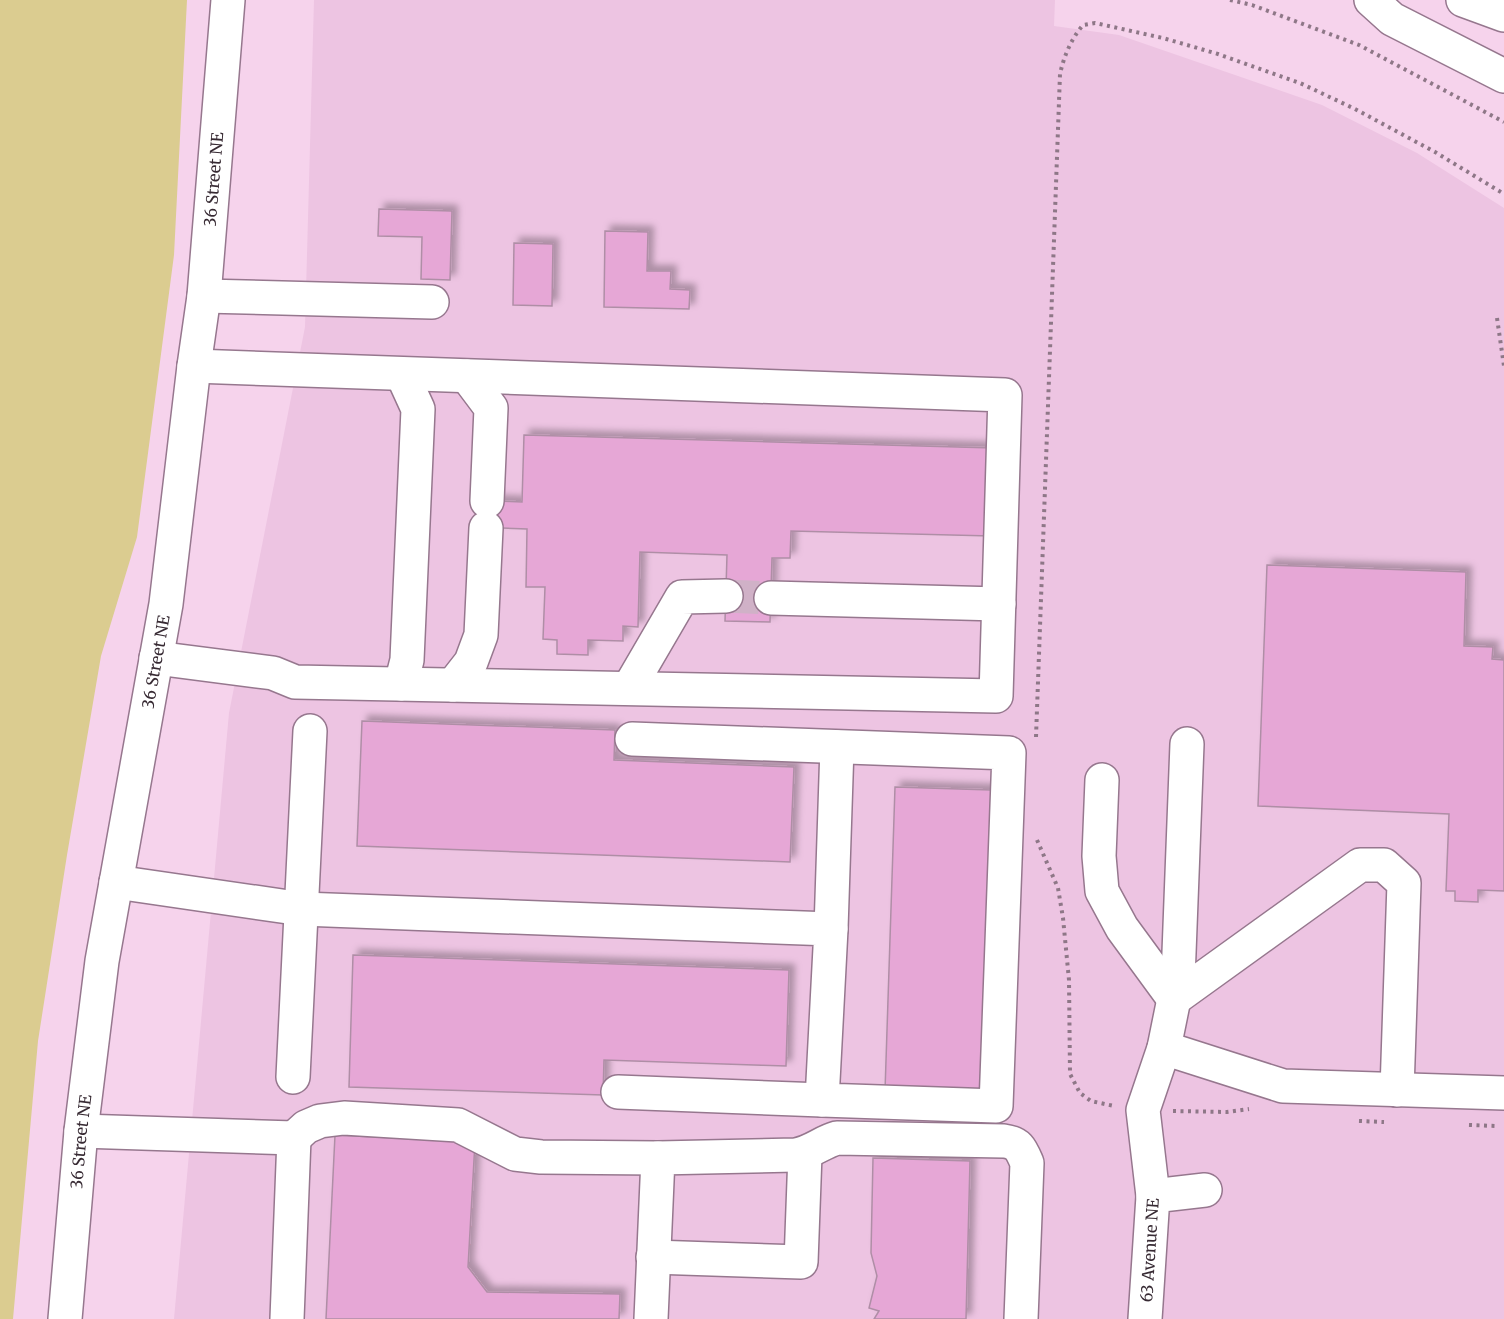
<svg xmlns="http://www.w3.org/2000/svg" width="1504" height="1319" font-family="Merriweather,serif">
  <defs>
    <filter id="shadow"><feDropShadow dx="5.5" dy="-5.5" stdDeviation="3" flood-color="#0004"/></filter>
  </defs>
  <rect width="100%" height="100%" fill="#f6d3ec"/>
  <polygon fill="#edc4e2" points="314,0 1055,0 1054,26 1119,35 1322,105 1417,153 1504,208 1504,1319 174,1319 229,713 305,327"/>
  <polygon fill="#dbcc90" points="0,0 187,0 174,255 137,537 101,656 67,855 38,1041 13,1319 0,1319"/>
  <g fill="#e6a7d6" stroke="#af8ea6" stroke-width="1.5" filter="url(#shadow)">
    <polygon points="379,209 452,211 450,280 421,279 422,237 378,236"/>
    <polygon points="605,231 648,232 647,271 671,271 670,289 690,290 689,309 604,307"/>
    <polygon points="514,243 553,244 552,306 513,305"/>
    <polygon points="524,435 994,448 991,536 791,531 790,558 772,558 770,622 725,621 727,555 640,552 638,627 623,626 623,641 588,640 588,655 557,654 557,640 543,639 545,587 526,587 527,529 476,527 477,500 522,502"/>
    <polygon points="1267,565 1466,572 1464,646 1493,647 1492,659 1504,660 1504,891 1478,890 1478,902 1455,901 1455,891 1446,891 1449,814 1258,806"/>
    <polygon points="362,721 615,730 614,760 794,767 790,862 357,846"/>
    <polygon points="895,787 991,790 981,1093 885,1091"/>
    <polygon points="353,955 789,970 786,1066 604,1060 603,1095 349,1087"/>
    <polygon points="335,1135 475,1142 468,1267 487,1292 620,1294 619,1319 326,1319"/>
    <polygon points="873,1158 970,1161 966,1319 874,1319 879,1311 869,1308 877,1276 871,1253"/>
  </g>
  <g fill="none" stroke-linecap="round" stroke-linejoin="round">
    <polyline stroke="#d0b1c7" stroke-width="33" stroke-dasharray="33 16" stroke-linecap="butt" points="726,596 771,598"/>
    <g stroke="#96778e" stroke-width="36">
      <g id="minor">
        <polyline points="1371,0 1392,19 1504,76"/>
        <polyline points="1463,0 1504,15"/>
        <polyline points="204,296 432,302"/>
        <polyline points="467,376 491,408 487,501"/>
        <polyline points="771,598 999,604"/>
        <polyline points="156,658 273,673 295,682 996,696 1005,395 194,366"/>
        <polyline points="401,684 407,660 418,409 402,374"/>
        <polyline points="453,685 471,662 481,635 486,528"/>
        <polyline points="629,688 682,597 726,596"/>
        <polyline points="1102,780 1099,856 1102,891 1122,928 1174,999 1360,865 1384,865 1404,883 1397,1090"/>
        <polyline points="116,882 302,909 831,929 822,1100 996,1106 1009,753 632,739"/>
        <polyline points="831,929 837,747"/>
        <polyline points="1164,1048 1283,1086 1504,1093"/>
        <polyline points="293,1077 310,731"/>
        <polyline points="618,1092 822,1100"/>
        <polyline points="81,1131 294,1138 287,1319"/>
        <polyline points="294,1138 306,1127 320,1121 344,1118 458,1125 515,1154 541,1157 658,1158"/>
        <polyline points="1153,1196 1143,1110 1164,1048 1178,979 1187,744"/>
        <polyline points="653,1257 801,1262 805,1154"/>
        <path id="s1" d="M65,1319L81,1131L102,961L166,604L194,366L204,296L228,0"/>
        <path d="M651,1319L658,1158L795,1155C811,1153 822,1142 837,1138L1004,1141C1019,1143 1021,1149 1027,1163L1021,1319"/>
        <path id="s2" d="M1145,1319L1153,1196L1205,1190"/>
      </g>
    </g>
    <g stroke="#8e7787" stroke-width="4" stroke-dasharray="3 4.5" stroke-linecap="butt">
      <polyline points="1230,0 1252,5 1359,45 1504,122"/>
      <polyline points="1497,318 1504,366"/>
      <path d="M1036,737L1060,74C1064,56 1071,39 1083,25L1095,23L1163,38L1218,54L1300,83L1355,109L1435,152L1504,194"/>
      <polyline points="1037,840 1058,888 1063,918 1069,980 1070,1074 1080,1093 1091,1101 1114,1106"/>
      <polyline points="1173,1111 1227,1112 1249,1109"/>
      <polyline points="1359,1121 1384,1122"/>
      <polyline points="1469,1125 1497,1126"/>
    </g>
    <use href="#minor" stroke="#fff" stroke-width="33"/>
  </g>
  <g text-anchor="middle" stroke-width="5" stroke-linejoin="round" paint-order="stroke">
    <g font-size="16" fill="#372a33" stroke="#f6d3ec">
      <text dy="6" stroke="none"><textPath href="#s1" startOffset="1150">36 Street NE</textPath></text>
      <text dy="6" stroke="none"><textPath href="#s1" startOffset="664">36 Street NE</textPath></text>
      <text dy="6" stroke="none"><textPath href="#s1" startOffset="178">36 Street NE</textPath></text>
      <text dy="6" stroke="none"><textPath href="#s2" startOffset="69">63 Avenue NE</textPath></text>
    </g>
  </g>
</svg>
